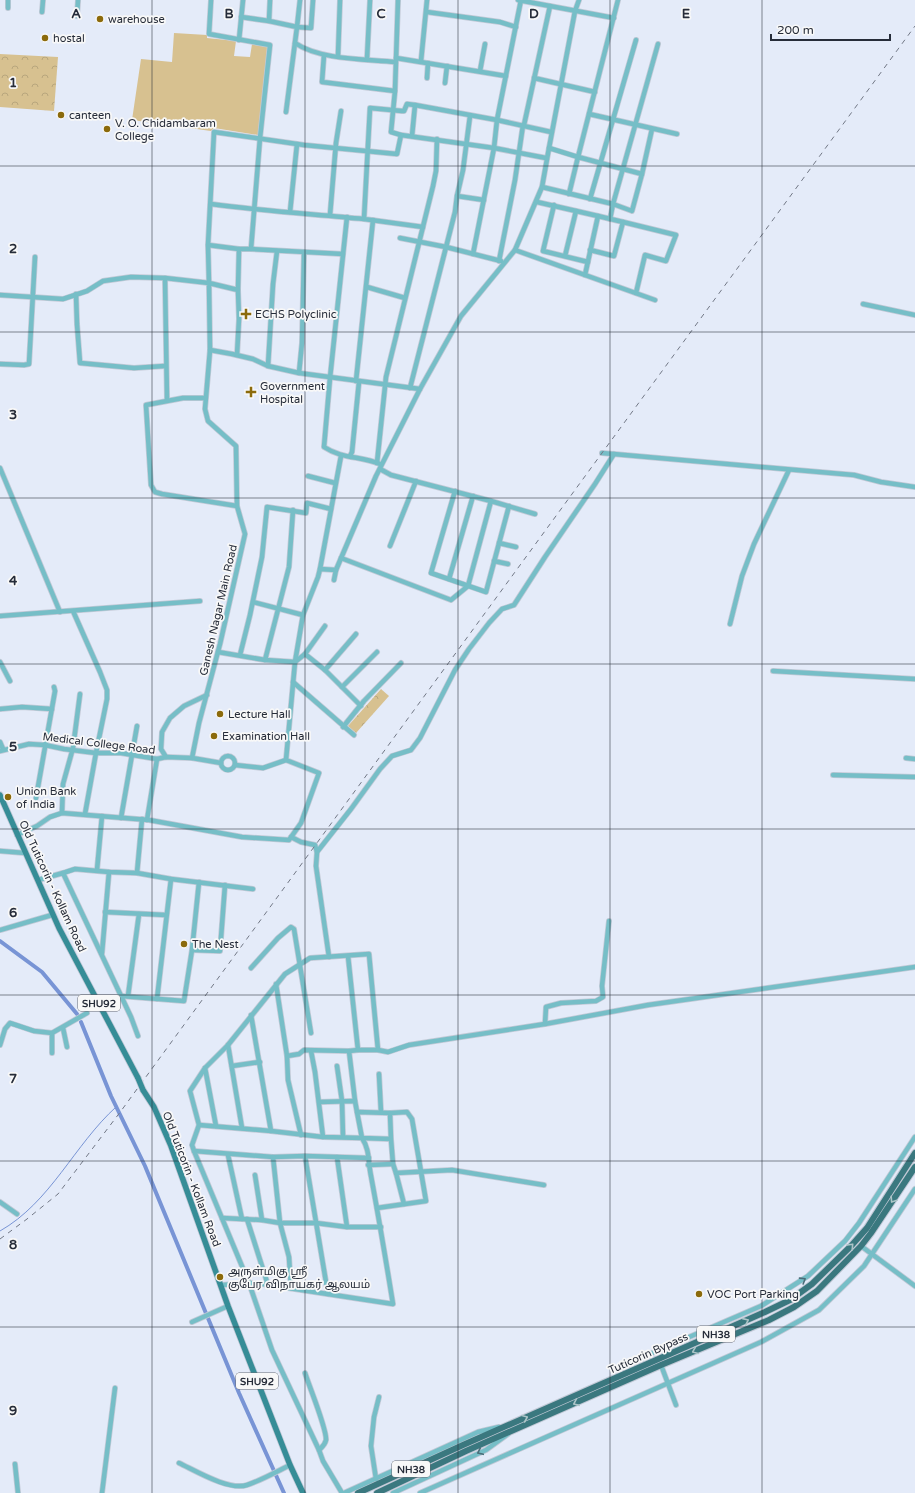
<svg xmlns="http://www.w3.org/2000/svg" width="915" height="1493" font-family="'Varela Round','Noto Sans Tamil',sans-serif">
  <defs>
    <pattern id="park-crowns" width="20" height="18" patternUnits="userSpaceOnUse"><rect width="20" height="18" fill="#d7c190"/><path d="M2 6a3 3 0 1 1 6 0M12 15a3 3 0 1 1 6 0" fill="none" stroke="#b8a67d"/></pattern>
  </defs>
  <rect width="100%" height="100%" fill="#e4ebf9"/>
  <polygon fill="#d7c190" points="174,33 207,35 207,38 236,41 234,56 250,57 252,44 268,47 258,135 214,128 211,131 132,120 141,59 172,62"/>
  <g fill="url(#park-crowns)">
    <polygon points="0,54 58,57 54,111 0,107"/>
    <polygon points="381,689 389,696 356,733 348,726"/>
  </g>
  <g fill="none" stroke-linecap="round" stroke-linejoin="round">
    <path stroke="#7894d5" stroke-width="1" d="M0,1231C51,1202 74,1145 116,1107"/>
    <g stroke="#7894d5" stroke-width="4">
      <polyline points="0,941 42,972 77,1014"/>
      <polyline points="81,1022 111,1096 145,1166 239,1393 284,1493"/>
    </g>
    <g stroke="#c2c9d6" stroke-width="6">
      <g id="minor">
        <polyline points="211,0 209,34 270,45 260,138 251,249 239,249 238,290"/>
        <polyline points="270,0 269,21 297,27 286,112"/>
        <polyline points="300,0 297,27 311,28 313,0"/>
        <polyline points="518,0 614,18"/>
        <polyline points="8,8 8,0"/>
        <polyline points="42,12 43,0"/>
        <polyline points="427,12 500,22 516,27"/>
        <polyline points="77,16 78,0"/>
        <polyline points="241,17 269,21"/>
        <polyline points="239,40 243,0"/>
        <path d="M295,43C320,60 365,59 395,62"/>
        <polyline points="324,55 322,82 395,91 391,132 401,135 494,148 546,158"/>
        <polyline points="338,56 340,0"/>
        <polyline points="396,58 506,76"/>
        <polyline points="367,59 370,0"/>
        <polyline points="421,61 427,0"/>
        <polyline points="480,71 485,44"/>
        <polyline points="427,78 428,63"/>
        <polyline points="534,78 595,92"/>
        <polyline points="445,83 447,66"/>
        <polyline points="395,91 398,0"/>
        <polyline points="589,114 677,134"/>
        <polyline points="524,125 550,6"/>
        <polyline points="412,136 415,105"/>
        <polyline points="549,148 575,11 579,0"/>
        <polyline points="642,174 652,129"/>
        <polyline points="542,187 613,204 658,44"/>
        <polyline points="569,194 578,157 642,174 632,211 613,204 610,219"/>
        <polyline points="457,196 484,200"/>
        <polyline points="590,199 636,40"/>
        <polyline points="537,202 598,216 585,275"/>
        <path d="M211,204C262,211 313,214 364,219"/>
        <polyline points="554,205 543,251 588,262"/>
        <polyline points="290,212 297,144"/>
        <polyline points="330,215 336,143 341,111"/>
        <path d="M347,217L330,378L324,447C342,459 361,456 380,464"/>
        <polyline points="623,222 676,235 666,261 645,255 636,293"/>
        <polyline points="423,227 364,219 370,108 402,111 404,111 407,104 415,105 497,120 551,132"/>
        <polyline points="400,238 446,247 501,261"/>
        <polyline points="208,245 239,249"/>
        <polyline points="251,249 343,254"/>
        <polyline points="515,250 655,300"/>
        <polyline points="590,250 614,256 623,222 598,216"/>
        <polyline points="473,254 494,148 497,120 521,0"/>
        <polyline points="565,256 576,211"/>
        <polyline points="499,261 515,180 523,125"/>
        <polyline points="165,278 167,400"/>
        <polyline points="367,287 405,298"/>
        <polyline points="76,294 77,324 80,363 134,368 165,366"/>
        <polyline points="0,295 63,299 87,291 103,281 131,277 165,278 209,283 210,350 205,409 208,421 236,446 237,506 245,534 220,644 199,723 192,758"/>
        <polyline points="863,304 915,315"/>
        <polyline points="210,350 232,354 253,359 268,366 299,373 420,389"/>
        <polyline points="237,355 239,319 238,290 209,283 208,245 214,132 304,145 397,154 401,135"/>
        <polyline points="0,364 24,365 29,364 35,257"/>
        <polyline points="268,366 273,284 277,251"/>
        <polyline points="299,373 302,343 304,252"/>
        <polyline points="356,381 373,220"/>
        <polyline points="410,388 455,212 457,196 463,170 470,116"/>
        <polyline points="205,398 183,398 146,405 151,485 155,492 162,494 237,506"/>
        <polyline points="602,453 854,475 881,482 915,487"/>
        <polyline points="350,456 352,452 359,382"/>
        <polyline points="377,463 386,377 433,186 436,171 437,139"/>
        <polyline points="0,468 60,612"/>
        <polyline points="380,469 391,475 491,501 535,514"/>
        <polyline points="308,476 335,483"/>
        <polyline points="455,491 431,573 486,592 509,506"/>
        <polyline points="499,543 516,547"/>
        <polyline points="390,546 416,481"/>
        <polyline points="341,558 451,600 468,586 491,501"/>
        <polyline points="494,561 508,564"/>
        <polyline points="320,569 341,456"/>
        <polyline points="449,579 473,496"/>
        <polyline points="334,580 336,570"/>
        <polyline points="253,602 303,615"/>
        <polyline points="73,611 100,672 107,690 107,699 96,753 85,814"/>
        <polyline points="0,616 200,601"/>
        <polyline points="730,624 742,576 754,544 789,470"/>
        <polyline points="218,652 265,660 295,662 305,654 325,670 361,706"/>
        <polyline points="305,654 325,626"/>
        <polyline points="240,655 250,615 262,557 267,507 306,513 307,503 331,509"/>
        <polyline points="265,660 289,567 293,510"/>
        <polyline points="0,662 10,681"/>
        <polyline points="325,670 356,634"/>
        <polyline points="773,671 915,679"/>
        <polyline points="293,682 354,735"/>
        <polyline points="342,687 377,652"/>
        <polyline points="0,709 22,707 52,709"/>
        <polyline points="343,727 364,701 401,663"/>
        <polyline points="0,742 3,749"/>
        <polyline points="0,751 29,744 45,745 64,749 96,753 121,753 157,759 166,757 192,758 221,763"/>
        <circle cx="228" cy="763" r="7"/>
        <polyline points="166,757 161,749 162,732 170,718 184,706 207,695"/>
        <polyline points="906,758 915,759"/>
        <polyline points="235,765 263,768 286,760"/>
        <polyline points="833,775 915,777"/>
        <polyline points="36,798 55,691 54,687"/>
        <polyline points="62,813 63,784 73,748 80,694"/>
        <polyline points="121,818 137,726"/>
        <polyline points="147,820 157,759"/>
        <polyline points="17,835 37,826 50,817 62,813 149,820 242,837 289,840 301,823 319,773 286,760 295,662 303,615 318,577 320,569 336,570 376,476 420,389 461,316 515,250 542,187 549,148 578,157 618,0"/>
        <polyline points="291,837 301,842 315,845 317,852 316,866 329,957"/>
        <polyline points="0,851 25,853"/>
        <polyline points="317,852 351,809 380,769 392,756 411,750 420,738 455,670 469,649 489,623 502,609 514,605 545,557 595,484 614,454"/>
        <polyline points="97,870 102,816"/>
        <polyline points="63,873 75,869 109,872 137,873 171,879 253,889"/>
        <polyline points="137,873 142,819"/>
        <polyline points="38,880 63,873 131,1017 138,1036"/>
        <polyline points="105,912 166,915"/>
        <polyline points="0,930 52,915"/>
        <polyline points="192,950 220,951 225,885"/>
        <polyline points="102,953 109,872"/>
        <polyline points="348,956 358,1050 378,1050 388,1052 409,1045 545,1024 648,1005 915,967"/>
        <polyline points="251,968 278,938 291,927 294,929 311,1033"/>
        <polyline points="276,984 287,1056 288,1080 301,1135"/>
        <polyline points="121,996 184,1001 192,950 199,882"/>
        <polyline points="128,996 139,914"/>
        <polyline points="157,999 171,879"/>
        <polyline points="251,1015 271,1131"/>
        <polyline points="545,1024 546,1007 561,1003 596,1001 603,997 602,986 609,921"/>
        <polyline points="63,1028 67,1047"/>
        <polyline points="52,1033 52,1053"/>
        <polyline points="0,1045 5,1029 10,1023 34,1031 52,1033 87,1013"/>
        <polyline points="228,1045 242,1128"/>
        <polyline points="311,1051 315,1072 323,1137"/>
        <polyline points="349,1051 355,1101"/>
        <polyline points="287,1056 299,1054 304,1050 349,1051 358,1050"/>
        <polyline points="232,1066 260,1062"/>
        <polyline points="337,1066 342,1101 343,1137"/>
        <polyline points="205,1068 216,1126"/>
        <polyline points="379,1074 381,1112"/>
        <polyline points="319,1102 355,1101 357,1112"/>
        <path d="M199,1125L271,1131L323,1137L362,1138C370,1150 368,1162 371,1176C379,1219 386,1261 393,1304L262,1284L249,1283L222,1285"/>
        <polyline points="391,1139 390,1113 357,1112 362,1138 391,1139 393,1164 396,1173 452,1170 544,1185"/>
        <polyline points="194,1151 273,1157 305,1156 369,1158"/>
        <polyline points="228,1155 242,1219"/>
        <polyline points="305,1156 328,1294"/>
        <polyline points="273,1157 280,1223 289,1257 291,1288"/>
        <polyline points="337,1157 347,1227"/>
        <polyline points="368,1165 393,1164"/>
        <polyline points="396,1173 404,1204"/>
        <polyline points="255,1175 262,1220"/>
        <polyline points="0,1202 17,1214"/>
        <polyline points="377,1208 426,1201 412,1119 407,1112 390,1113"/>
        <polyline points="222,1218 262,1220 280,1223 316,1223 347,1227 381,1227"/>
        <polyline points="247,1219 268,1285"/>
        <polyline points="861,1246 915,1286"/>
        <polyline points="192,1322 228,1306"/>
        <polyline points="629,1363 761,1306 808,1276 845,1241 859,1223 915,1137"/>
        <polyline points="661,1365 676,1405"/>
        <path d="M305,1373C309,1386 327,1429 326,1440C325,1445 322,1447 319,1450L323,1461L342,1493"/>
        <polyline points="319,1450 272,1350 249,1283 194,1151 192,1145 199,1125 190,1091 205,1068 228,1045 285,974 310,958 369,954 378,1050"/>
        <path d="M179,1463C196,1471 229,1491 247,1485C262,1480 276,1472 290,1465"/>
        <polyline points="15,1464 18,1493"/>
        <polyline points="376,1479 371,1446 374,1417 379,1397"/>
        <polyline points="102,1493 115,1388"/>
        <polyline points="344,1493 478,1432 499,1427"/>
        <polyline points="393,1493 486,1450 508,1434"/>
        <polyline points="420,1493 761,1342 819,1310 864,1266 915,1189"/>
      </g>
    </g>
    <g stroke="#c2c9d6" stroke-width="7">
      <g id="major">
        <polyline points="0,795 59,928 138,1078"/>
        <polyline points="143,1090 154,1107 171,1146 228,1306 290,1465 303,1493"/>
      </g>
    </g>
    <g stroke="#c2c9d6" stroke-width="8">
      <g id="highway">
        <polyline points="358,1493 463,1445 765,1312 790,1300 812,1284 851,1246 867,1228 915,1153"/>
        <polyline points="377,1493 466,1451 661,1365 769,1320 794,1307 817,1291 861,1246 871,1233 915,1167"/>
      </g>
    </g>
    <use href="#minor" stroke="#76bec7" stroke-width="4.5"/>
    <use href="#major" stroke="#368d97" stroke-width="5.5"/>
    <use href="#highway" stroke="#3a787f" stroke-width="6"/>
    <polyline stroke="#727886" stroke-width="1" stroke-dasharray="5 5" stroke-linecap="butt" points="0,1239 27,1219 58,1194 121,1111 602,453 915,26"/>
    <g stroke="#c2c9d6" stroke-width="7" stroke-linecap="butt">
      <polyline id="major-bridge" points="138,1078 143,1090"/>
    </g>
    <use href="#major-bridge" stroke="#368d97" stroke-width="5.5"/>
  </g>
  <defs><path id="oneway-chevron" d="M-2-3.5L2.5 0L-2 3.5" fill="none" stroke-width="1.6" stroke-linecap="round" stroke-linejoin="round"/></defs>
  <g stroke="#acc5c8">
    <use href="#oneway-chevron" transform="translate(893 1200) rotate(123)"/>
    <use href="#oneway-chevron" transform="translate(851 1246) rotate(-47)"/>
    <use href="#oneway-chevron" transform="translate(746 1321) rotate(-24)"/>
    <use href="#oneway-chevron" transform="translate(695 1351) rotate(157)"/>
    <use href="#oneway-chevron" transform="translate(576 1403) rotate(156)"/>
    <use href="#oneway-chevron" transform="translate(525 1418) rotate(-23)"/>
  </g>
  <g stroke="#4a6e79">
    <use href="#oneway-chevron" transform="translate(803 1280) rotate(-32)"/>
    <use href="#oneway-chevron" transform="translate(480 1452) rotate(155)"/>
  </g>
  <path fill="none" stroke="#262c39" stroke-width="1" stroke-opacity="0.55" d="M152,0V1493M305,0V1493M458,0V1493M610,0V1493M762,0V1493M0,166H915M0,332H915M0,498H915M0,664H915M0,829H915M0,995H915M0,1161H915M0,1327H915"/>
  <g fill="#8b6a0b" stroke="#f8f8f8" stroke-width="1.5">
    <circle cx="100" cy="19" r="4"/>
    <circle cx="45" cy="38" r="4"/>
    <circle cx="61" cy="115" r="4"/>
    <circle cx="107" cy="129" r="4"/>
    <path d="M244 308h4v4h4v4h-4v4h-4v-4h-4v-4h4z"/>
    <path d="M249 386h4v4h4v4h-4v4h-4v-4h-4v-4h4z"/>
    <circle cx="220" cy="714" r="4"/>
    <circle cx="214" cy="736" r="4"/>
    <circle cx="8" cy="797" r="4"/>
    <circle cx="184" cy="944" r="4"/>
    <circle cx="220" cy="1277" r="4"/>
    <circle cx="699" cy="1294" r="4"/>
  </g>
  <g text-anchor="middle" stroke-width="3.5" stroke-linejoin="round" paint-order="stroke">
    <g fill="#f8f8f8" stroke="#656972" stroke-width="1">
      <rect x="78" y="995" width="42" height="16" rx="3"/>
      <rect x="697" y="1326" width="38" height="16" rx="3"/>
      <rect x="236" y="1373" width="42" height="16" rx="3"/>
      <rect x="392" y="1461" width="38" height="16" rx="3"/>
    </g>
    <g font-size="10" font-weight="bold" fill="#262c39">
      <text x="99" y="1007">SHU92</text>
      <text x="716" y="1338">NH38</text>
      <text x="257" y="1385">SHU92</text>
      <text x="411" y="1473">NH38</text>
    </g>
    <g font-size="11" fill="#262c39" stroke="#f8f8f8" text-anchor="start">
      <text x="108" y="23">warehouse</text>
      <text x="53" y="42">hostal</text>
      <text x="69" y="119">canteen</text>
      <text x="115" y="127">V. O. Chidambaram<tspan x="115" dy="13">College</tspan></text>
      <text x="255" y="318">ECHS Polyclinic</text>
      <text x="260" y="390">Government<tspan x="260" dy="13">Hospital</tspan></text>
      <text x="228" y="718">Lecture Hall</text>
      <text x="222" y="740">Examination Hall</text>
      <text x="16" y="795">Union Bank<tspan x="16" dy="13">of India</tspan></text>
      <text x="192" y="948">The Nest</text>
      <text x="228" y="1275">அருள்மிகு ஶ்ரீ<tspan x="228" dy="13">குபேர விநாயகர் ஆலயம்</tspan></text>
      <text x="707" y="1298">VOC Port Parking</text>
    </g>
    <g font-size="11" fill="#262c39" stroke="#f8f8f8">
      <text transform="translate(218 610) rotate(-77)" y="4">Ganesh Nagar Main Road</text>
      <text transform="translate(99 743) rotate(7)" y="4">Medical College Road</text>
      <text transform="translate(53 886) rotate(65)" y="4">Old Tuticorin - Kollam Road</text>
      <text transform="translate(192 1179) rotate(69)" y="4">Old Tuticorin - Kollam Road</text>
      <text transform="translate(648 1353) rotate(-24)" y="4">Tuticorin Bypass</text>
    </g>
  </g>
  <g font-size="13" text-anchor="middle" font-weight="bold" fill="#262c39" stroke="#f8f8f8" stroke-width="3.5" stroke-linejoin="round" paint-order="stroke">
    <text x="76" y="18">A</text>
    <text x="229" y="18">B</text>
    <text x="381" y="18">C</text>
    <text x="534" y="18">D</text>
    <text x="686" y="18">E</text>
    <text x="13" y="87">1</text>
    <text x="13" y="253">2</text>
    <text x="13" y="419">3</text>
    <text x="13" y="585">4</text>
    <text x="13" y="751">5</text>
    <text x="13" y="917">6</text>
    <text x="13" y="1083">7</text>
    <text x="13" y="1249">8</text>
    <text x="13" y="1415">9</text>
  </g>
  <path d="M771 34v6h119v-6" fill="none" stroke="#262c39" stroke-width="2"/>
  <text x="777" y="34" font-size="12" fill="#262c39" stroke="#f8f8f8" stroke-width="3" paint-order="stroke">200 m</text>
</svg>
